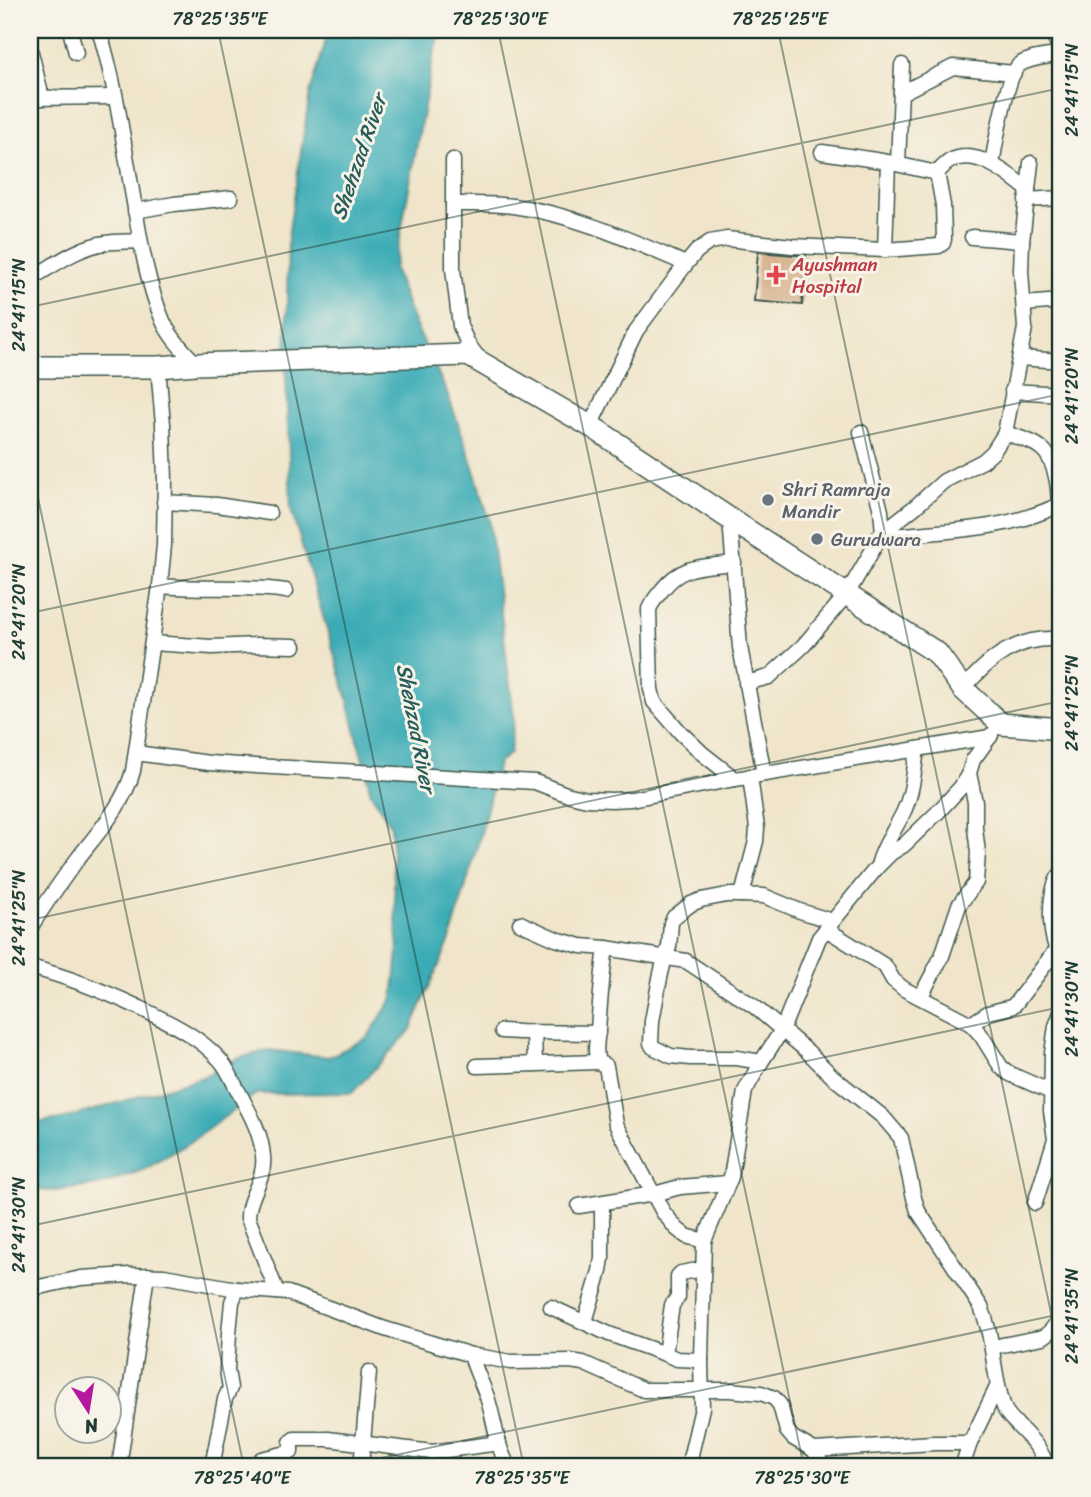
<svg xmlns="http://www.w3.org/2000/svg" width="1091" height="1497" font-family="Sriracha,sans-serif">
  <rect width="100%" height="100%" fill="#f7f3e8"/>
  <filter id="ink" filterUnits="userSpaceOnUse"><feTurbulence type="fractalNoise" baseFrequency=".0143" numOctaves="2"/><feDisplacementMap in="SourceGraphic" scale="14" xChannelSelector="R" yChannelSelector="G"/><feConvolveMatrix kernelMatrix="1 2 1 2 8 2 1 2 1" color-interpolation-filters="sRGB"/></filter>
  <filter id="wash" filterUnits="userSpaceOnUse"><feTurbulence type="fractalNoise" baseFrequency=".00686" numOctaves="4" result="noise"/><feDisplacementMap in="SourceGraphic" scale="28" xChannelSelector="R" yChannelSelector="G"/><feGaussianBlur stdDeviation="1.57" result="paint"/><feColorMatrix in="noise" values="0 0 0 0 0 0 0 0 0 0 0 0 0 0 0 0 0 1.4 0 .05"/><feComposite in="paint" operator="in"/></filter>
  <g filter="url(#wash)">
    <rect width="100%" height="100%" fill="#f0e5ca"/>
    <polygon fill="#3bacb6" stroke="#2d7475" stroke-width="2" points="329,30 441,30 433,58 394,269 414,322 447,393 466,445 489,518 514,718 510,753 498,763 480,837 450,940 410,1031 352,1093 256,1094 189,1143 145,1169 101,1185 53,1191 30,1189 30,1124 71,1117 203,1077 236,1059 269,1050 329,1057 367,1038 393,998 398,952 391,826 371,793 346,693 291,509 286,375 288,237 310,93"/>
    <g id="blocks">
      <polygon fill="#d1a77e" points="758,252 806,256 802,305 754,301"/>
    </g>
  </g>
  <g filter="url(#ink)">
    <use href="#blocks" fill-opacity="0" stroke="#3e564a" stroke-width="2"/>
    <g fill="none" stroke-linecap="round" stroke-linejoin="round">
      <g stroke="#3e564a" stroke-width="17">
        <g id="minor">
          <polyline points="70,30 76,53"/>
          <path d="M99,30C117,87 124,148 135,208C141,246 148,285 163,321C170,337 184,351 196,364"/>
          <polyline points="1051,30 1061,51"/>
          <polyline points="30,48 42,98"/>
          <polyline points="901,93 953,67 1014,73"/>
          <polyline points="30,98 115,97"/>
          <polyline points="822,152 882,161 937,173"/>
          <polyline points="453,160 453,269 460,326 468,344 479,359"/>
          <polyline points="898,164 902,65"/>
          <path d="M992,164C995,146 1007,74 1019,65C1030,57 1049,57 1061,54"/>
          <path d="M937,173C941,169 945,164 950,161C977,147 1008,174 1028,190"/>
          <polyline points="1026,200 1061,198"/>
          <path d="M453,204C473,204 493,203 513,206C573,214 630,240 686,264"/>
          <polyline points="135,211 174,204 231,198"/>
          <polyline points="972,237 1022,241"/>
          <polyline points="1061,249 1061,257"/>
          <polyline points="885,250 888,162"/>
          <path d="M30,279C53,266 79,246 106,243C117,241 129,242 140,241"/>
          <polyline points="1024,304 1061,301"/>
          <polyline points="1020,358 1061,361"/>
          <polyline points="1012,391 1061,394"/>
          <polyline points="590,426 636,331 686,264 697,251 710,242 727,239 792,246 885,250 939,246 943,243 944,239 943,205 937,173"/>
          <polyline points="861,432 881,511 883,532"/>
          <path d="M1005,433C1038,444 1050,445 1057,482C1059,493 1058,505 1061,515"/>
          <polyline points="164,502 217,505 269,513"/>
          <polyline points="730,519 740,647 764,774"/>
          <path d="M878,537C939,531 1003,532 1059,505"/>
          <path d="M734,563C703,567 682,564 662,590C657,596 652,602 649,609L651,689L654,702L681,733L703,754L735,779"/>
          <path d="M160,586C202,590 244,585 286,591"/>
          <polyline points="152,643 212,647 256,645 294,646"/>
          <polyline points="746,683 769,677 803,646 847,594 883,532 916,506 944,481 983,461 993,452 1005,433 1025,328 1021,271 1022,241 1031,163"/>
          <path d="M963,689C990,657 1018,636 1061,639"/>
          <polyline points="136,753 209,763 239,765 535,782 566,794 587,799 612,800 631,799 735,779 990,737"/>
          <path d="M879,862C884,844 895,830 903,813C913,793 914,770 917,749"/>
          <path d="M1061,874C1047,888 1048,942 1061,956"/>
          <polyline points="742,895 756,841 757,828 750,776"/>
          <path d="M520,923L556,939L581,946L606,948L686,961L755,1007L807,1051L833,1077L883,1117L901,1138L914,1198L918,1211L981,1307C995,1340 992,1377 1005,1410C1008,1416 1014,1421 1019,1427C1031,1439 1042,1450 1047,1467"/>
          <path d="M30,928C45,904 62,880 79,857C100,830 124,804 133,771L160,586L164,545L165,480L163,424L158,367"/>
          <polyline points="826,929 885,966 893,980 904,989 971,1024 981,1035 1001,1067 1010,1074 1051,1092"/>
          <path d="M606,948C602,975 600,1002 598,1030C597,1041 594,1051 598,1062L606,1066L616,1124L663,1212L677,1229L686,1236L704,1241"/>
          <path d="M30,967C68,977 104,991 140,1008C168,1022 199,1036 220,1060C226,1066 230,1075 234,1083C246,1107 261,1129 263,1156C266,1179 247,1198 248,1218L277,1292"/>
          <polyline points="921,996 942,956 959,905 976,882 978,853 975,828 975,802 969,773"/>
          <polyline points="971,1024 988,1013 1011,1007 1015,1004 1056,950"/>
          <polyline points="502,1031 520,1032 598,1033"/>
          <polyline points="534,1032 535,1064"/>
          <polyline points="761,1062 737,1058 690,1058 671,1056 653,1047 651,1043 652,1021 660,978 665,957 669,947 671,923 674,917 691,904 701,900 727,895 742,895 764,896 800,911 832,921"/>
          <polyline points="477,1066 598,1062"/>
          <polyline points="1035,1203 1055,1139 1051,1111 1052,1053 1056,1026 1061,1013"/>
          <polyline points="579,1206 654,1194 680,1187 728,1183"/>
          <polyline points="30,1289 81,1278 130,1275 164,1276 237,1289 288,1293 385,1329 471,1355 511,1362 570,1361 583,1363 644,1390 730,1390 761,1393 774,1398 780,1405 787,1431 793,1438 814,1450 819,1459 821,1467"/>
          <polyline points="551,1307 609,1334 665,1354 677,1359 701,1360"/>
          <polyline points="585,1322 600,1271 602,1258 602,1203"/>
          <path d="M992,1347L1043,1337C1053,1331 1057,1323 1061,1311"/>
          <polyline points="665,1354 672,1305 678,1297 678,1276 681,1273 703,1269"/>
          <path d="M471,1355C475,1370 482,1383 487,1397C495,1420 496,1447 509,1467"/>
          <polyline points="814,1450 934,1443 970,1443"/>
          <polyline points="119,1467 147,1275"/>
          <polyline points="212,1467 225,1399 230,1388 227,1370 229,1333 232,1302 237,1289"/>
          <polyline points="254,1467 261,1459 291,1452 291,1442 294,1439 328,1439 432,1452 499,1443"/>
          <polyline points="361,1467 369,1372"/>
          <polyline points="688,1467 702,1408 701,1360 704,1241 731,1177 745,1091 761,1062 782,1030 819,938 878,866 891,853 904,845 937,813 961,787 969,773 973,760 991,735"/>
          <polyline points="962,1467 970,1443 998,1385"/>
        </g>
      </g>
      <g stroke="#3e564a" stroke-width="24">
        <polyline id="primary" points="30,367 158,367 196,364 468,355 597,430 730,519 937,653 963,689 1001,724 1061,729"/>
      </g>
      <use href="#minor" stroke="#fff" stroke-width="14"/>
      <use href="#primary" stroke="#fff" stroke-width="21"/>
    </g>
  </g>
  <path fill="none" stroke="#1f3d34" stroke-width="2" stroke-opacity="0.45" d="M218,30L524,1467M498,30L804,1467M778,30L1061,1360M1059,30L1061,42M30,307L1061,88M30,460L244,1467M30,613L1061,394M30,920L1061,701M30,1226L1061,1007M339,1467L1061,1314"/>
  <path fill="#e0444e" stroke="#f7f3e8" stroke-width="2.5" d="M772.5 264.5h7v7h7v7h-7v7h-7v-7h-7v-7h7z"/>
  <g fill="#6b7280" stroke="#f7f3e8" stroke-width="2.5">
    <circle cx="768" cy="500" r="7"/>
    <circle cx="817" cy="539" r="7"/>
  </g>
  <g text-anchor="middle" stroke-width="6" stroke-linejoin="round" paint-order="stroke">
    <g font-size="19" fill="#be3a42" stroke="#f7f3e8" text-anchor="start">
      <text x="792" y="271">Ayushman<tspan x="792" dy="22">Hospital</tspan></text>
    </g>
    <g font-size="19" fill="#5b616d" stroke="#f7f3e8" text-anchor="start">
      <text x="782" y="496">Shri Ramraja<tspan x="782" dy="22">Mandir</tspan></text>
      <text x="831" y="546">Gurudwara</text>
    </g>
    <g font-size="21" font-style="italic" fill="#275e5b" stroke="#f7f3e8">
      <text transform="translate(359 157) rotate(-71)" y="7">Shehzad River</text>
      <text transform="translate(416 728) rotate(79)" y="7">Shehzad River</text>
    </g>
  </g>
  <rect width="1091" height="1497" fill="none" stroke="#f7f3e8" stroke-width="77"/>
  <g transform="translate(88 1410) rotate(168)"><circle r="33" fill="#f7f3e8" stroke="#a1aaa0" stroke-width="2"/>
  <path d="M0-5L12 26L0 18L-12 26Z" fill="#b5179e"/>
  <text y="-10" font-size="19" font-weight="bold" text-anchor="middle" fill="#1f3d34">N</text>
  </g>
  <rect x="38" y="38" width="1014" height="1420" fill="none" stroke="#1f3d34" stroke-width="2.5"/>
  <g font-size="18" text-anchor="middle" fill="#1f3d34">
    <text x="220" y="25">78°25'35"E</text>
    <text x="500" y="25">78°25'30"E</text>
    <text x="780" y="25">78°25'25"E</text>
    <text transform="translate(1072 90) rotate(-90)" y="6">24°41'15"N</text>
    <text transform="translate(19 305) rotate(-90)" y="6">24°41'15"N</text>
    <text transform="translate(1072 396) rotate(-90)" y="6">24°41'20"N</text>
    <text transform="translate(19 612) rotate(-90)" y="6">24°41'20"N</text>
    <text transform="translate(1072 703) rotate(-90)" y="6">24°41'25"N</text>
    <text transform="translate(19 918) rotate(-90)" y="6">24°41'25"N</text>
    <text transform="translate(1072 1009) rotate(-90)" y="6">24°41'30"N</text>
    <text transform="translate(19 1225) rotate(-90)" y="6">24°41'30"N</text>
    <text transform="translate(1072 1316) rotate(-90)" y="6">24°41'35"N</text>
    <text x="242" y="1484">78°25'40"E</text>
    <text x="522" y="1484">78°25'35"E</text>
    <text x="802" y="1484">78°25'30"E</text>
  </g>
</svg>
